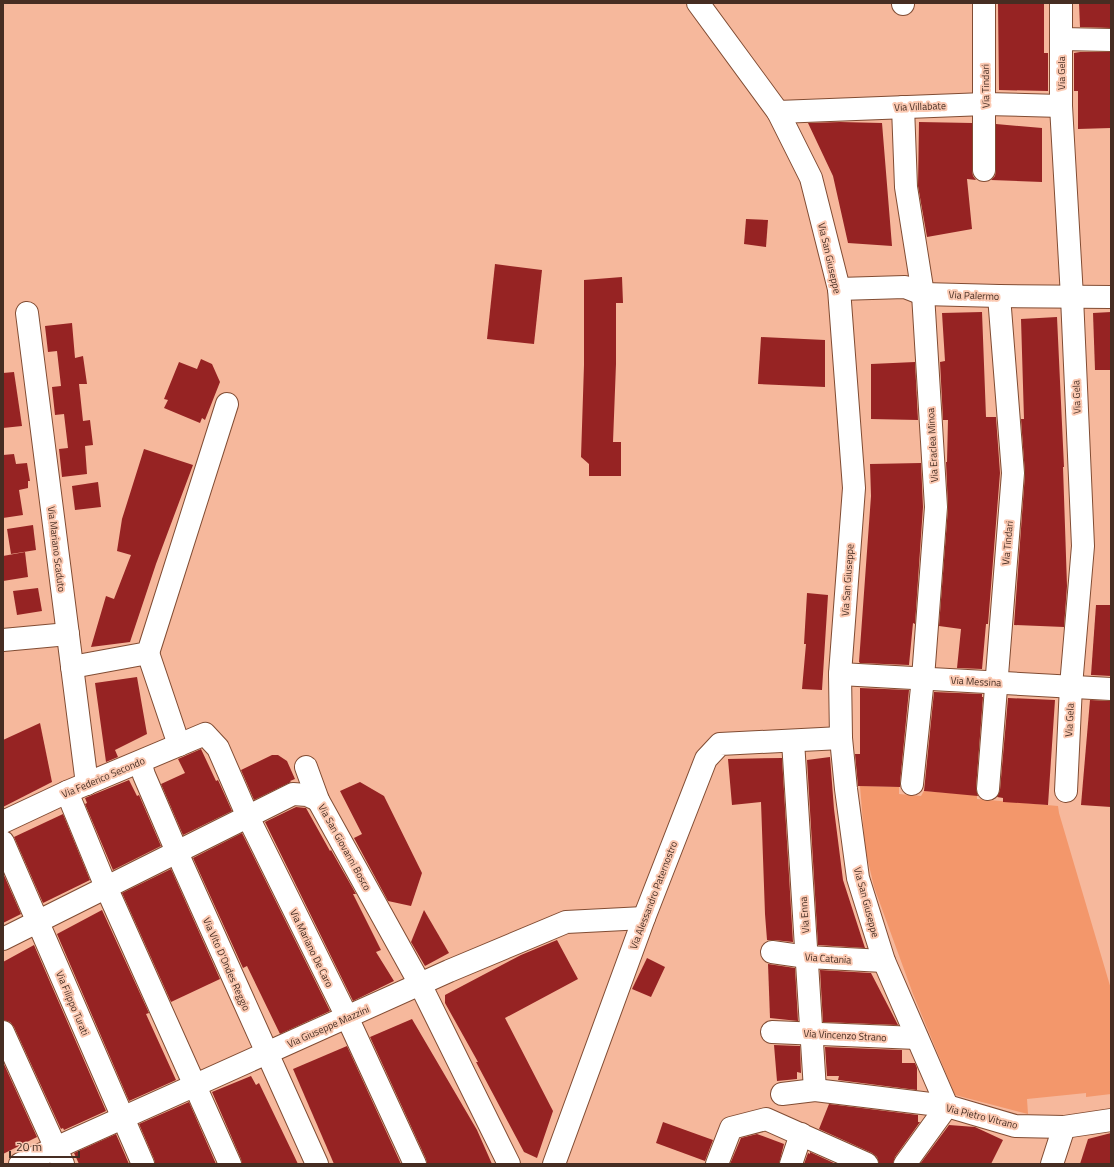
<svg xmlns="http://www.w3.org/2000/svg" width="1114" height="1167" font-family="'Titillium Web',sans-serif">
  <rect width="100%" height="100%" fill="#f6b89c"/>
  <polygon fill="#f3976b" points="860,786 899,787 899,794 921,796 924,791 977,795 977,799 1058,806 1059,813 1111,989 1111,1094 1086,1097 1086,1093 1027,1099 1028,1114 955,1095 913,994 874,887 865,848"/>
  <g fill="#962323">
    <polygon points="998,3 1044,3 1044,53 1048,53 1048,91 999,90"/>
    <polygon points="1079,3 1111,3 1111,28 1080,27"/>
    <polygon points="1080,52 1111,52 1111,128 1078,129 1078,91 1074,91 1074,53"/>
    <polygon points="840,122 882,123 892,246 848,243 833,176 808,123"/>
    <polygon points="919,122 972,123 972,170 973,176 976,180 967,179 972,229 927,237 918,186"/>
    <polygon points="996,124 1042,128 1042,182 991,180 995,176 996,170"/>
    <polygon points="746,219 768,220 766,247 744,244"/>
    <polygon points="495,264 542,270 534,344 487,339"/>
    <polygon points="622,277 623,303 616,303 616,364 613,442 621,442 621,476 589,476 589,464 581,457 584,365 584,280"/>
    <polygon points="982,312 986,417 996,417 1000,473 988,624 986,624 982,669 957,668 961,629 939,626 948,508 946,462 947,462 948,420 943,420 940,362 945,361 942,313"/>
    <polygon points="1111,312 1111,370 1095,370 1093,313"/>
    <polygon points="1057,317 1064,467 1063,467 1067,586 1064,627 1014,625 1025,474 1021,419 1024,419 1021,319"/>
    <polygon points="72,323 75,358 83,356 87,384 79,384 83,421 90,420 93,445 85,446 87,474 62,477 59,449 68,448 64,414 55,415 52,387 61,386 57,351 48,352 45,326"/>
    <polygon points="761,337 825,340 825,387 758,384"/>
    <polygon points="201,359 212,364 220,382 205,420 202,418 200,423 164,408 168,400 164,399 179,362 197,369"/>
    <polygon points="915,362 918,420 871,419 871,364"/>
    <polygon points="14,372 22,426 3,428 3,373"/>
    <polygon points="144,449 193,465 156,564 130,642 91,647 106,596 114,599 131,555 117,551 122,519"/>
    <polygon points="14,454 16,464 27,463 30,481 28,481 28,488 19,490 23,515 3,518 3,455"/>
    <polygon points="921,463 923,507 915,624 913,623 909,665 860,663 859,662 871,496 870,464"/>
    <polygon points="98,482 101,507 75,510 72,486"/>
    <polygon points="33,525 36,550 11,554 7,529"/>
    <polygon points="25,552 28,577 3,581 3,556"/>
    <polygon points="38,588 42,611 17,615 13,591"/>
    <polygon points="807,593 828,595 822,690 802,689 806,644 804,644"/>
    <polygon points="1096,605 1111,605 1111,676 1091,675"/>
    <polygon points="137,677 147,734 115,750 118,757 106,762 95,683"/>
    <polygon points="860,688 909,690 900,783 900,787 858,786 855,754 860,754"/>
    <polygon points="934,692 982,694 982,697 983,697 976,788 978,796 924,791"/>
    <polygon points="1008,698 1055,700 1048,805 1003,802 1003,798 997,797 1000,790"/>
    <polygon points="1090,700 1111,701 1111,807 1081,805"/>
    <polygon points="40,723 52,782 3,807 3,740"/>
    <polygon points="201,749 216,781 218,780 232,811 183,835 161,784 185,773 178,759"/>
    <polygon points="272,755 278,755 287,761 295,779 290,781 291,782 254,800 241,770"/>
    <polygon points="830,757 834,809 843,880 865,948 818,945 807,760"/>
    <polygon points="782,758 793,942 774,940 767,940 765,914 761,802 732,805 728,759"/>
    <polygon points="129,780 137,796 139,795 161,846 113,870 85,804 87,803 85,798"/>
    <polygon points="360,782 384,796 422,873 411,906 388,901 354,838 362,834 340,791"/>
    <polygon points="296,807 306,808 330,851 331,850 356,894 353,894 381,950 376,952 394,981 353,1001 265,822"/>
    <polygon points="63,814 90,880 43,903 14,837"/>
    <polygon points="242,833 330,1011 280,1034 247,966 243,968 193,858"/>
    <polygon points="171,869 220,979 171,1002 122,893"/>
    <polygon points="3,873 21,914 3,923"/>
    <polygon points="102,910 149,1013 146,1014 176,1080 129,1101 57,934"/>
    <polygon points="424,910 449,953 425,966 411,942"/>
    <polygon points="557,940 578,979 505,1018 553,1111 537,1158 524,1152 476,1062 478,1062 445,1003 445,995 521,955"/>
    <polygon points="34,945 106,1111 64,1130 63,1128 61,1129 60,1127 14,1027 10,1022 3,1020 3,962"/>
    <polygon points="647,958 665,967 651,997 632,989"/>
    <polygon points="768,964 795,968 798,1021 770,1018"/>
    <polygon points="820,970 871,973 898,1025 823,1022"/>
    <polygon points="412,1019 477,1130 492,1164 427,1164 426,1159 370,1037"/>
    <polygon points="774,1045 800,1046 801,1073 797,1072 797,1079 777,1081"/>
    <polygon points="347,1046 401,1164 334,1164 293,1069"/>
    <polygon points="825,1047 902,1050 902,1063 915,1063 917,1068 917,1090 838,1080 839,1076 827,1076"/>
    <polygon points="3,1062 37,1137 3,1154"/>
    <polygon points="251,1076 256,1085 259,1083 298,1164 242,1164 241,1159 212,1092"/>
    <polygon points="189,1102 216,1164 155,1164 154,1159 139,1124"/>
    <polygon points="829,1104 918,1115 918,1122 920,1122 895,1157 893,1164 879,1164 877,1157 872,1153 819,1129"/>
    <polygon points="663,1122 713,1140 705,1161 656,1143"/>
    <polygon points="949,1125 975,1127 1003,1140 991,1164 920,1164"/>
    <polygon points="1111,1133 1111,1164 1080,1164 1088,1139"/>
    <polygon points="116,1134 129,1164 79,1164 74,1153"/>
    <polygon points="757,1134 784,1144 779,1164 730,1164 741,1138"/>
    <polygon points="810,1152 836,1164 804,1164 808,1153 810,1154"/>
  </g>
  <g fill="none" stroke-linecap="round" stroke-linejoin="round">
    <g stroke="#814c33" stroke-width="24">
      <g id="minor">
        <polyline points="698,3 778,112 811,178 839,289 854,488 840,674 841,738 846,789 858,878 884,961 947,1106 905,1164"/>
        <polyline points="903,3 903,4"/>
        <polyline points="984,3 984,170"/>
        <polyline points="1061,3 1061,106 1072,297 1083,546 1071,686 1066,791"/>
        <polyline points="1061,39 1111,40"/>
        <polyline points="903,107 906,187 923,294 936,507 923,678 912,784"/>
        <polyline points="778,112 985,104 1061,106"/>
        <polyline points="839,289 905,287 923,294 999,296 1111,297"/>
        <polyline points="27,313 87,784"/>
        <polyline points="3,640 68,634"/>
        <polyline points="148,653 179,745"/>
        <polyline points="72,667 148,653 227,404"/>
        <polyline points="840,674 1111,689"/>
        <polyline points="793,741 815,1090"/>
        <polyline points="140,762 144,775 183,866 317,1164"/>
        <polyline points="306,767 318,800 420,984 509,1164"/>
        <polyline points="988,789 1013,473 999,296"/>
        <polyline points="67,792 106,887 230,1164"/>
        <polyline points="3,822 67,792 205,734 218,748 248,817 347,1017 415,1164"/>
        <polyline points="3,842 143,1164"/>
        <polyline points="3,939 293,794 307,795 318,800"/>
        <polyline points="772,952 807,957 884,961"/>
        <polyline points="3,1032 63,1164"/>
        <polyline points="772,1032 917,1038"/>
        <polyline points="782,1094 815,1090 947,1106 1015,1126 1064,1127 1111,1120"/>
        <polyline points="20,1164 449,971 566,922 644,918"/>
        <polyline points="554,1164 644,918 706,759 720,744 841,738"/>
        <polyline points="717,1164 731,1128 766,1119 867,1164"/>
        <polyline points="791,1164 801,1134"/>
        <polyline points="1052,1164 1064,1127"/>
      </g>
    </g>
    <use href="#minor" stroke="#fff" stroke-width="22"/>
  </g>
  <g text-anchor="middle" stroke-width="4" stroke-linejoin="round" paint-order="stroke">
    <g font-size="10" fill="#462d22" stroke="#fbc9b2">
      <text transform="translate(1061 73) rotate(-90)" y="4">Via Gela</text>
      <text transform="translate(985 86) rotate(-91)" y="4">Via Tindari</text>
      <text transform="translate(920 106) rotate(-2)" y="4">Via Villabate</text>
      <text transform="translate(830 258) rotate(77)" y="4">Via San Giuseppe</text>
      <text transform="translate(974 295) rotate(2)" y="4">Via Palermo</text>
      <text transform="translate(1076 397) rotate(-92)" y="4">Via Gela</text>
      <text transform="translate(932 445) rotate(-93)" y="4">Via Eraclea Minoa</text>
      <text transform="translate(1007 543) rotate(-85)" y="4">Via Tindari</text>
      <text transform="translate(57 549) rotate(83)" y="4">Via Mariano Scaduto</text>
      <text transform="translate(847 580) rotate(-86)" y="4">Via San Giuseppe</text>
      <text transform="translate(976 681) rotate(3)" y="4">Via Messina</text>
      <text transform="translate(1069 720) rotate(-87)" y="4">Via Gela</text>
      <text transform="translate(103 777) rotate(-23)" y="4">Via Federico Secondo</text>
      <text transform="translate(345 847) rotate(61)" y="4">Via San Giovanni Bosco</text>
      <text transform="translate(653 895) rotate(-69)" y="4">Via Alessandro Paternostro</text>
      <text transform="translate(867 902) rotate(75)" y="4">Via San Giuseppe</text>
      <text transform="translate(804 915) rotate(-94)" y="4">Via Enna</text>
      <text transform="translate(312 948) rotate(64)" y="4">Via Mariano De Caro</text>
      <text transform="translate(828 958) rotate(4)" y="4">Via Catania</text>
      <text transform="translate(227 964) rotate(66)" y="4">Via Vito D'Ondes Reggio</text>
      <text transform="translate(73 1003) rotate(67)" y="4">Via Filippo Turati</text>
      <text transform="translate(328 1026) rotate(-24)" y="4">Via Giuseppe Mazzini</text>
      <text transform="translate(845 1035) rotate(3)" y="4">Via Vincenzo Strano</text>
      <text transform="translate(982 1116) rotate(14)" y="4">Via Pietro Vitrano</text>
    </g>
  </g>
  <rect width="1114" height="1167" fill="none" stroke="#462d22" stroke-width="8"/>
  <path d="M10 1151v6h69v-6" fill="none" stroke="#462d22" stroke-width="2"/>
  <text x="16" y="1151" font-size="12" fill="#462d22" stroke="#fbc9b2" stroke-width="3" paint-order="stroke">20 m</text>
</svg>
